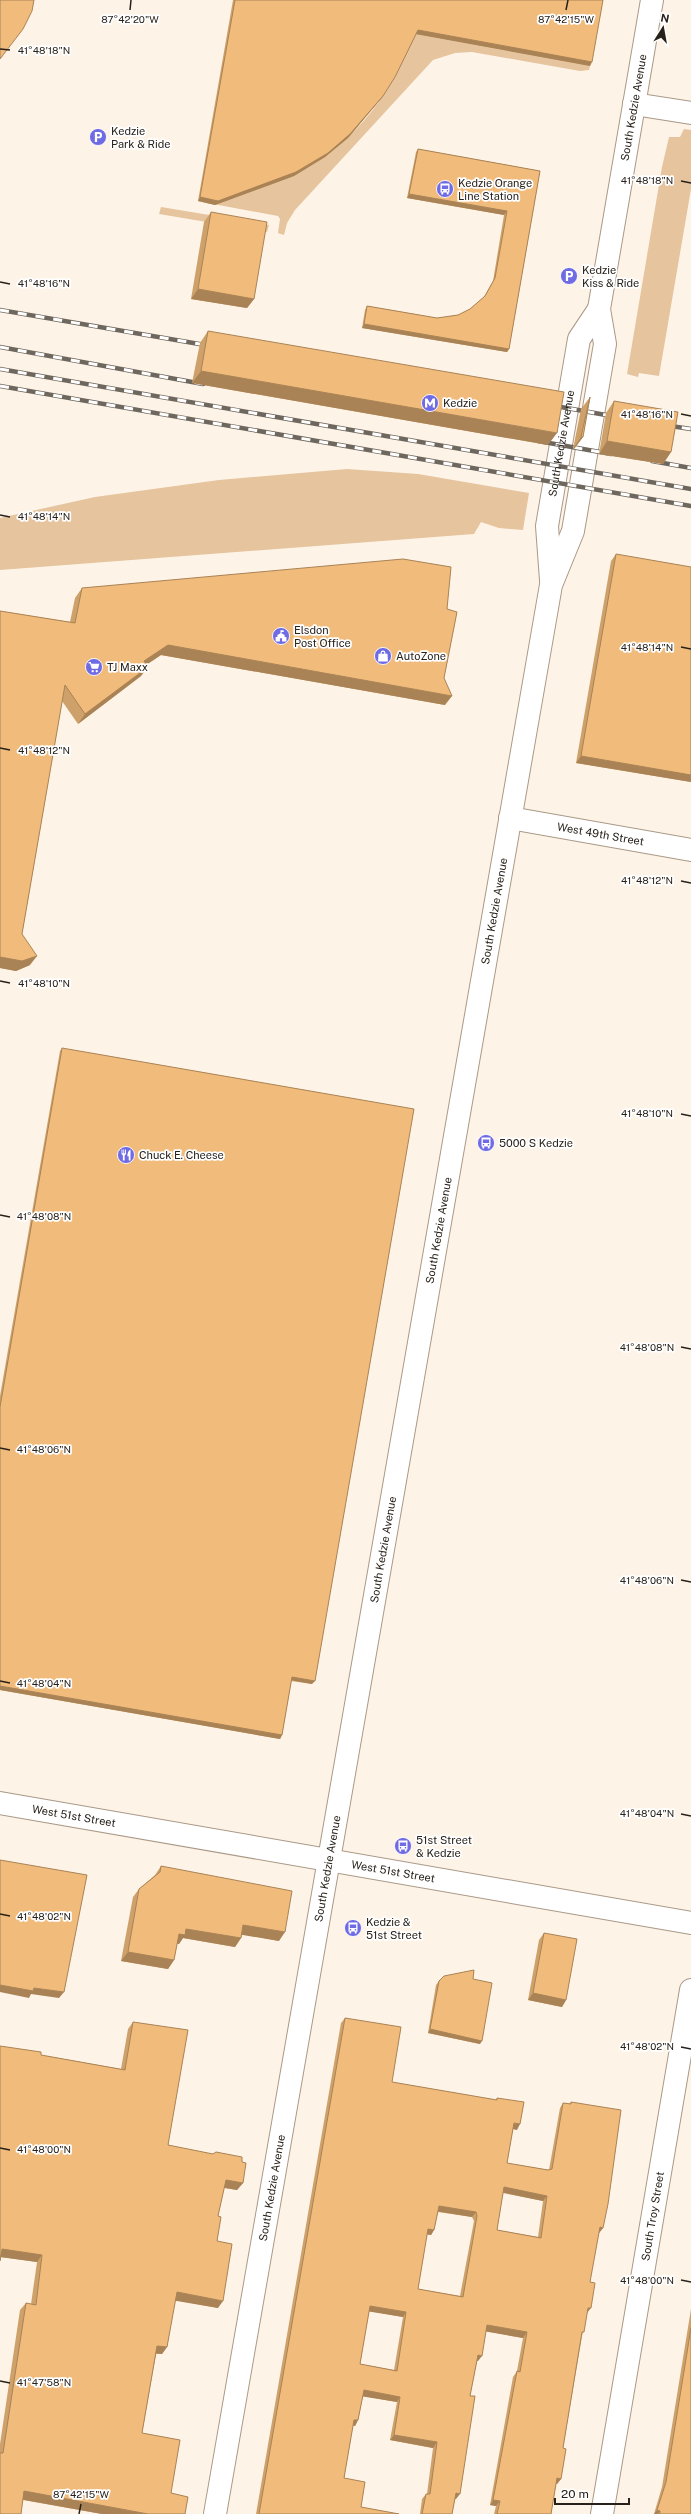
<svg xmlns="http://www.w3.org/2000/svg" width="691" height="2514" font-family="'Public Sans',sans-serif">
  <rect width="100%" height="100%" fill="#fef3e7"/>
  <g fill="#e5c49e">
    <path d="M415,34L590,66L589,70L580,71L472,52L455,53L433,60L295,210L287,223L284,235L278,233L280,219L278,216L213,204C291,181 350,154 393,80C401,66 408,49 415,34Z"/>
    <polygon points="684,129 691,130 691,189 659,376 639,373 638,377 627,374 662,167 669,137 680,137"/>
    <polygon points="161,207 269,225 267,232 159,214"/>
    <polygon points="347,469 418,474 529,493 523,530 499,528 481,522 474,534 0,570 0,518 95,497 219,480"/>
  </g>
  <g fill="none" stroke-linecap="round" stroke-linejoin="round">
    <g stroke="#aa9987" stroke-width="24">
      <g id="minor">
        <polyline points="634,104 691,113"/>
        <path id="s1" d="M510,818L691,850"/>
        <path id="s2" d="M602,2514L691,1990"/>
      </g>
    </g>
    <g stroke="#aa9987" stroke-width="24">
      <g id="tertiary">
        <path id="s3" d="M0,1803L691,1923"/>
      </g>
    </g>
    <g stroke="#aa9987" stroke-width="24">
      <g id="secondary">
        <path id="s4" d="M551,580L547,526L579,339L599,309"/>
        <path id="s5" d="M215,2514L551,585L573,531L605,344L599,309L652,0"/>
      </g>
    </g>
    <use href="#minor" stroke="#fff" stroke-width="22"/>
    <use href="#tertiary" stroke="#fff" stroke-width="22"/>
    <use href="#secondary" stroke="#fff" stroke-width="22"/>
    <g stroke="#6e675e" stroke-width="4.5">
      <g id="rail">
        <polyline points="0,310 211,346"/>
        <polyline points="0,347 203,384"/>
        <polyline points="0,369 691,489"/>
        <polyline points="0,386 691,506"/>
        <polyline points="550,405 617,417"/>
        <polyline points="664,425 691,429"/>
        <polyline points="538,441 611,454"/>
        <polyline points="652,461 691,468"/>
      </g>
    </g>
    <use href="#rail" stroke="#fff" stroke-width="3" stroke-dasharray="9" stroke-linecap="butt"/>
  </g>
  <g fill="#cfa16a" fill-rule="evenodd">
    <polygon points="233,0 603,0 590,66 416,34 381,99 348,138 325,157 294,176 215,205 198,201"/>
    <polygon points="418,149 540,171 509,349 507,352 362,328 365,310 367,306 437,318 458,315 470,309 484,297 493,281 504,215 407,198 416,152"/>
    <polygon points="211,212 254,299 247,308 191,299 204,222"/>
    <polygon points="208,331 548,445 192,383 200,343"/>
    <polygon points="590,397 583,437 574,449 573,449 581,409"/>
    <polygon points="614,401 671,452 663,464 599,454 606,413"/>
    <polygon points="616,554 691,782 576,763 611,561"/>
    <polygon points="82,588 447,609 444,678 445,705 161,655 146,665 141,676 78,724 62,701 22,934 30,965 16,971 0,968 0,611 70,622 75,598"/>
    <polygon points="62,1048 312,1684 291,1681 282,1735 280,1739 0,1690 0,1396 60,1051"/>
    <polygon points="161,1866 279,1941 242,1934 241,1938 235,1947 183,1938 179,1944 177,1943 174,1960 168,1969 121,1961 133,1897 139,1889 154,1876 155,1875"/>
    <polygon points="544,1933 566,2000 562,2007 528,2000 539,1940"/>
    <polygon points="473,1979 480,2044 428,2033 436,1985 439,1981"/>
    <path d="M345,2018L392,2082L496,2100L497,2098L517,2130L513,2129L507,2163L549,2170L560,2108L563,2103L569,2104L571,2102L603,2228L599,2233H598L590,2282L587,2313L582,2336L563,2448L561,2479L557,2484H556L551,2514H494L496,2506L490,2505L513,2377L517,2371L523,2338L486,2331L478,2361H477L470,2396L456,2499H455L452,2514H420L422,2499L426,2494H427L433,2448L390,2440L397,2402L363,2396L358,2420L355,2426L353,2425L344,2478L361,2507L399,2514H256L341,2023ZM503,2193L543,2201L538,2237L497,2230ZM438,2212L472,2217L474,2221L460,2296L418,2289L427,2234L431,2235L434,2230ZM369,2311L403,2317L394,2370L360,2364Z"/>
    <polygon points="133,2022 168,2145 242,2162 243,2183 237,2190 224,2188 218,2216 217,2241 218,2308 175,2300 167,2347 162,2354 156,2354 142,2433 171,2493 185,2514 102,2514 23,2500 0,2514 0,2444 20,2310 26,2303 31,2304 37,2262 1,2257 41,2055 121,2069 128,2029"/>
    <polygon points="691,2309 691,2514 654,2514 662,2487"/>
  </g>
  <g fill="#a98356">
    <polygon points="418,30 592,62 590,66 415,34"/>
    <polygon points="383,96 348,138 325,157 294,176 215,205 198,201 200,197"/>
    <polygon points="409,194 507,211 504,215 407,198"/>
    <polygon points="198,289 254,299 247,308 191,299"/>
    <polygon points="364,324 509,349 507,352 362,328"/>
    <polygon points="201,371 557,433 548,445 192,383"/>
    <polygon points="581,437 583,437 574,449 573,449"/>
    <polygon points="607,441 671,452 663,464 599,454"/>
    <polygon points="168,645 452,696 445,705 161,655 137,671 144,661"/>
    <polygon points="148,667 141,676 78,724 85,714"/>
    <polygon points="581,756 691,775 691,782 576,763"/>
    <polygon points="37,956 30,965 16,971 0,968 0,957"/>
    <polygon points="292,1677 315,1681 312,1684 290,1680"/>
    <polygon points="0,1686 282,1735 280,1739 0,1690"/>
    <polygon points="243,1925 285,1932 279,1941 237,1934"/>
    <polygon points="186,1929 241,1938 235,1947 183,1938 179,1944 173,1943 179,1934"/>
    <polygon points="128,1952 174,1960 168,1969 121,1961"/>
    <polygon points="0,1985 34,1988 64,1992 59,1998 31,1994 29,1998 0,1992"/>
    <polygon points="533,1993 566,2000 562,2007 528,2000"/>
    <polygon points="430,2029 482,2041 480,2044 428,2033"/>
    <polygon points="514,2123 520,2124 517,2130 510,2128"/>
    <polygon points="226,2180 243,2183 237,2190 220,2187"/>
    <polygon points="504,2187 547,2196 543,2201 500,2192"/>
    <polygon points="439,2206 476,2212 472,2217 435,2211"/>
    <polygon points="600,2227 603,2228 599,2233 596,2232"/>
    <polygon points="428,2229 434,2230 431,2235 424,2234"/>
    <polygon points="2,2249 42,2255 37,2262 0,2257"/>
    <polygon points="177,2292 223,2301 218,2308 171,2300"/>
    <polygon points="370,2306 406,2312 403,2317 366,2311"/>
    <polygon points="588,2308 591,2308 587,2313"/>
    <polygon points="487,2325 527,2332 523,2338 483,2331"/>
    <polygon points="157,2346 167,2347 162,2354 152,2353"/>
    <polygon points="478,2355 482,2356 478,2361 474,2361"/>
    <polygon points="364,2390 400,2397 397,2402 360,2396"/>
    <polygon points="354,2420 358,2420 355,2426 350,2425"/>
    <polygon points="394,2435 437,2442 433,2448 390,2440"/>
    <polygon points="557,2478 561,2479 557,2484 553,2483"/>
    <polygon points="24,2491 148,2514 102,2514 19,2499"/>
    <polygon points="456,2493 460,2494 456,2499 452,2499"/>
    <polygon points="493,2500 500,2501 496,2506 490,2505"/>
    <polygon points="657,2510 660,2511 658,2514 654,2514"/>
  </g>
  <g fill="#f1bb7b" stroke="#a98356" fill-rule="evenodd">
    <polygon points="0,0 34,0 32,11 23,29 0,59"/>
    <polygon points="235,0 603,0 592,62 418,30 395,77 383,96 350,134 328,153 296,172 218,201 200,197"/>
    <polygon points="418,149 540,171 509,349 364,324 367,306 437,318 458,315 470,309 485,296 495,278 507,211 409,194"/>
    <polygon points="211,212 267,222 254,299 198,289"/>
    <polygon points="208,331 564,392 557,433 201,371"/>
    <polygon points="590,397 583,437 581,437"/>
    <polygon points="614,401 678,412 671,452 607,441"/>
    <polygon points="616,554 691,567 691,775 581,756"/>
    <polygon points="403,559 451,567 447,609 457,612 444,678 452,696 168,645 144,661 148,667 85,714 65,685 22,934 37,956 22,961 0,957 0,611 75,623 82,588"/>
    <polygon points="62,1048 414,1109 315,1681 292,1677 282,1735 0,1686 0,1407"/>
    <polygon points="0,1860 87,1875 64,1992 34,1988 33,1991 0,1985"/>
    <polygon points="161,1866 292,1891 285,1932 243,1925 241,1938 186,1929 185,1935 179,1934 174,1960 128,1952 139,1889 160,1872"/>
    <polygon points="544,1933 577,1939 566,2000 533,1993"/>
    <polygon points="474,1970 473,1979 492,1983 482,2041 430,2029 439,1981 444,1976"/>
    <path d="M345,2018L401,2027L392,2082L497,2100V2098L524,2102L520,2124L514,2123L507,2163L548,2170L552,2169L563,2103L571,2104V2102L621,2110L608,2204L603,2228L600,2227L590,2282L595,2283L591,2308H588L584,2332H582L563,2448L566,2449L561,2479L557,2478L551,2514H497L500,2501L493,2500L517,2371L520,2372L527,2332L487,2325L482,2356L478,2355L470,2396H475L460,2494L456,2493L452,2514H422L426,2494H430L437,2442L394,2435L400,2397L364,2390L358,2420H354L344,2478L365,2482L361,2507L399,2514H259ZM504,2187L547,2196L541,2238L497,2230ZM439,2206L476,2212L477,2216L463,2297L418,2289L428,2229L434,2230ZM370,2306L406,2312L397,2371L360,2364Z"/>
    <polygon points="133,2022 188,2030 168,2145 213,2154 216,2152 242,2157 242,2162 246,2163 243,2183 226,2180 218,2216 221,2217 217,2241 232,2244 223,2301 177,2292 167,2347 157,2346 142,2433 180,2440 171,2493 188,2497 185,2514 148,2514 24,2491 21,2514 0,2514 0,2453 3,2453 26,2303 36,2305 42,2255 2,2249 0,2261 0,2046 41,2052 41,2055 125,2070"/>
    <polygon points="691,2328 691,2514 660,2514 660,2511 657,2510 666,2482"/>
  </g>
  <path fill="none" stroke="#27211a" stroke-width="1.5" d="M130,10L131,0M566,10L568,0M0,49L10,50M681,181L691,183M0,282L10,284M681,414L691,416M0,515L10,517M681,647L691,649M0,748L10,750M681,881L691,883M0,981L10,983M681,1114L691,1116M0,1215L10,1217M681,1347L691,1349M0,1448L10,1450M681,1580L691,1582M0,1681L10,1683M681,1814L691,1816M0,1914L10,1916M681,2047L691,2049M0,2148L10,2150M681,2280L691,2282M0,2381L10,2383M79,2514L81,2504"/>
  <defs>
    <g id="parking-disc" transform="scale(0.9)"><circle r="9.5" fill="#6e6be5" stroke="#fff"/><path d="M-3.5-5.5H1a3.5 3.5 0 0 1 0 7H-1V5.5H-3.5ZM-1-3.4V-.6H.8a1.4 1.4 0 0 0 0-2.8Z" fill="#fff"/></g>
    <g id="bus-disc" transform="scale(0.9)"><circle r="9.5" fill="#6e6be5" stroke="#fff"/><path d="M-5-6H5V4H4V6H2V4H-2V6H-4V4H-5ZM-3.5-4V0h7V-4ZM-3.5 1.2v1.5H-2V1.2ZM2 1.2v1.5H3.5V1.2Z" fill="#fff"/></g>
    <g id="metro-disc" transform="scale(0.9)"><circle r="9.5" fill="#6e6be5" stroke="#fff"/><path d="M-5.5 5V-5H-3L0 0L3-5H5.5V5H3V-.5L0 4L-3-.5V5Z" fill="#fff"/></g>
    <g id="civic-disc" transform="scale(0.9)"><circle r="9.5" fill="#6e6be5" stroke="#fff"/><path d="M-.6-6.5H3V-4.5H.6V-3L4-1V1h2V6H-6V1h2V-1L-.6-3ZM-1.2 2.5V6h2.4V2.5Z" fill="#fff"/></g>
    <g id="shop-disc" transform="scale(0.9)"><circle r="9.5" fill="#6e6be5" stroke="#fff"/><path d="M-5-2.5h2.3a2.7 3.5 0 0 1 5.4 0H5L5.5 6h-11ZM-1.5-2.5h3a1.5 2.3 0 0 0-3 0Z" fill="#fff"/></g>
    <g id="supermarket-disc" transform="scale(0.9)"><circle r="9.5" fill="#6e6be5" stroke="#fff"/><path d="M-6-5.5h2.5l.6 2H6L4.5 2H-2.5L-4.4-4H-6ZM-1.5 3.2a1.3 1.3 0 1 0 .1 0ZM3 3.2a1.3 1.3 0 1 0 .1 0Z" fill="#fff"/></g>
    <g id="restaurant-disc" transform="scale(0.9)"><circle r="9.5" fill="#6e6be5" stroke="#fff"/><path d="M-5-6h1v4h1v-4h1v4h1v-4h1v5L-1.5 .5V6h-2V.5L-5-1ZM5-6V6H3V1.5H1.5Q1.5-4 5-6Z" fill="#fff"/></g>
  </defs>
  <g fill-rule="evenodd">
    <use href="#parking-disc" x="98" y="137"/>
    <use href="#bus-disc" x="445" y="189"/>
    <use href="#parking-disc" x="569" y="276"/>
    <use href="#metro-disc" x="430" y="403"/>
    <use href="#civic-disc" x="281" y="636"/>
    <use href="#shop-disc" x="383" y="656"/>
    <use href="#supermarket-disc" x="94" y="667"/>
    <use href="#bus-disc" x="486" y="1143"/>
    <use href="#restaurant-disc" x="126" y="1155"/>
    <use href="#bus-disc" x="403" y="1846"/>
    <use href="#bus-disc" x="353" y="1928"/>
  </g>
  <g text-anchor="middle" stroke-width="3.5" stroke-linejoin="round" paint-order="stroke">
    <g font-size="11" fill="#27211a" stroke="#fff">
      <text dy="4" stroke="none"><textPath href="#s5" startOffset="2446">South Kedzie Avenue</textPath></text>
      <text dy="4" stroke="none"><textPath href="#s4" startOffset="138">South Kedzie Avenue</textPath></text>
      <text dy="4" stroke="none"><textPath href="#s1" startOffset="92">West 49th Street</textPath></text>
      <text dy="4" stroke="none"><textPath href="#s5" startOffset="1627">South Kedzie Avenue</textPath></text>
      <text dy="4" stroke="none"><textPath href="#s5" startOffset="1303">South Kedzie Avenue</textPath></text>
      <text dy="4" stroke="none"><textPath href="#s5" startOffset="979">South Kedzie Avenue</textPath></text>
      <text dy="4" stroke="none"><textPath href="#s3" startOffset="75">West 51st Street</textPath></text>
      <text dy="4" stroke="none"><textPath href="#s5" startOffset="655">South Kedzie Avenue</textPath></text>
      <text dy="4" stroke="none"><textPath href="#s3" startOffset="399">West 51st Street</textPath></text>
      <text dy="4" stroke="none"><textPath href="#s5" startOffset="331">South Kedzie Avenue</textPath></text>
      <text dy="4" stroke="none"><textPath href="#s2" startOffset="302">South Troy Street</textPath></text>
    </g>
    <g font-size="11" fill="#27211a" stroke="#fff" text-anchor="start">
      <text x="111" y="135">Kedzie<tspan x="111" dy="13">Park &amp; Ride</tspan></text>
      <text x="458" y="187">Kedzie Orange<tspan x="458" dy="13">Line Station</tspan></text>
      <text x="582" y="274">Kedzie<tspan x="582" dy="13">Kiss &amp; Ride</tspan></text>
      <text x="443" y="407">Kedzie</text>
      <text x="294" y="634">Elsdon<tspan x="294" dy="13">Post Office</tspan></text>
      <text x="396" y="660">AutoZone</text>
      <text x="107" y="671">TJ Maxx</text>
      <text x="499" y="1147">5000 S Kedzie</text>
      <text x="139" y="1159">Chuck E. Cheese</text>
      <text x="416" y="1844">51st Street<tspan x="416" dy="13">&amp; Kedzie</tspan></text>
      <text x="366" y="1926">Kedzie &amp;<tspan x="366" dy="13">51st Street</tspan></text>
    </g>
  </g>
  <g font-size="10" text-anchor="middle" fill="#27211a" stroke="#fff" stroke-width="3.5" stroke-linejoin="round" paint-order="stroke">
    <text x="566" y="23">87°42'15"W</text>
    <text x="130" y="23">87°42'20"W</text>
    <text x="44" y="54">41°48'18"N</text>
    <text x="647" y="184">41°48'18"N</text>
    <text x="44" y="287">41°48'16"N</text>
    <text x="647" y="418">41°48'16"N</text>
    <text x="44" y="520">41°48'14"N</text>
    <text x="647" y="651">41°48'14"N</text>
    <text x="44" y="754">41°48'12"N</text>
    <text x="647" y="884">41°48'12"N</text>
    <text x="44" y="987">41°48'10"N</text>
    <text x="647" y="1117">41°48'10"N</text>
    <text x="44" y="1220">41°48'08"N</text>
    <text x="647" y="1351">41°48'08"N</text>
    <text x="44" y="1453">41°48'06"N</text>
    <text x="647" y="1584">41°48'06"N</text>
    <text x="44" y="1687">41°48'04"N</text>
    <text x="647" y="1817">41°48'04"N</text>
    <text x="44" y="1920">41°48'02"N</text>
    <text x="647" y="2050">41°48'02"N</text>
    <text x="44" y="2153">41°48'00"N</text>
    <text x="647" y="2284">41°48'00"N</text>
    <text x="44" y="2386">41°47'58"N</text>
    <text x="81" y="2498">87°42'15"W</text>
  </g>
  <g transform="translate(663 28) rotate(11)" stroke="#ffffff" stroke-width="3" paint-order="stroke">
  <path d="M0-3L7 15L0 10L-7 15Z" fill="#27211a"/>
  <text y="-6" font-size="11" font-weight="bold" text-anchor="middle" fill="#27211a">N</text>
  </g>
  <path d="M555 2498v6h74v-6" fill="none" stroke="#27211a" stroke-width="2"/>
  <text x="561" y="2498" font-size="12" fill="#27211a" stroke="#ffffff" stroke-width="3" paint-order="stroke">20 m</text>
</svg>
